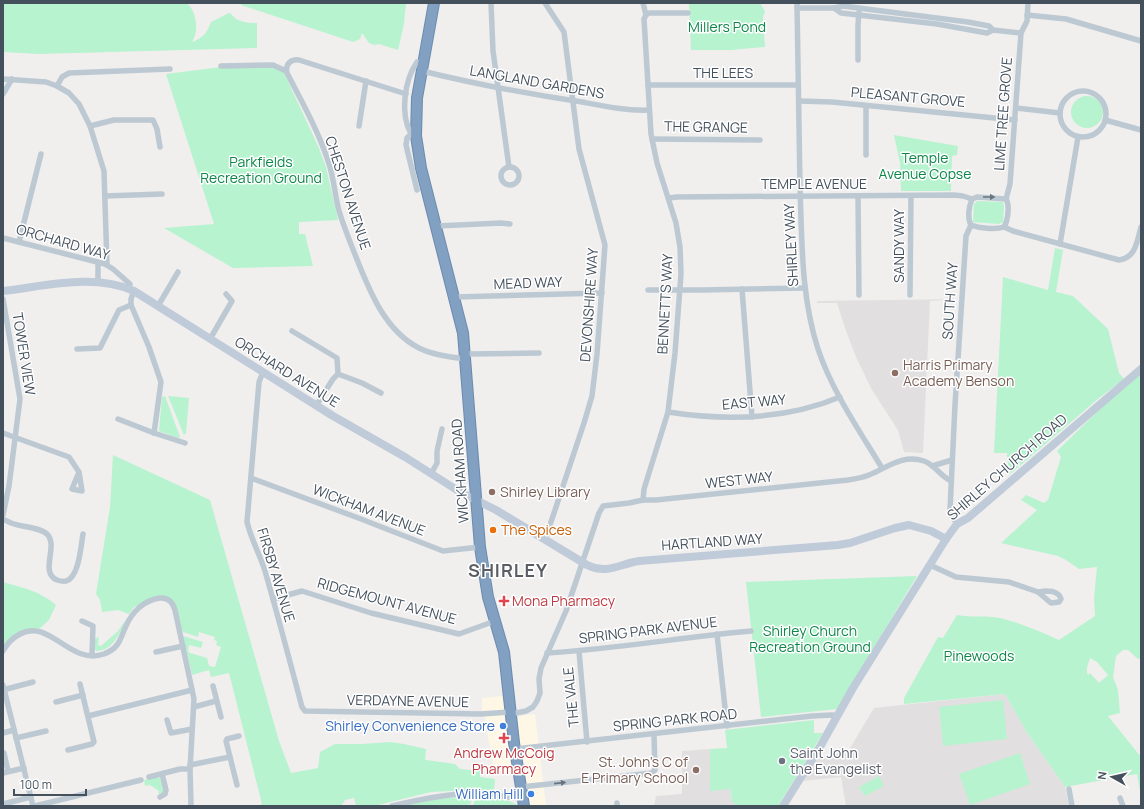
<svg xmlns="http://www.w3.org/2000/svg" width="1144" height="809" font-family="Manrope,sans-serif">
  <rect width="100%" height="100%" fill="#f1eeee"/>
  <polygon fill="#fef7e5" points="512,695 514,717 535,714 546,806 526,806 522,769 494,772 485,719 482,710 482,698"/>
  <g fill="#e2dfe0">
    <polygon points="958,299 930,301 923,453 904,452 898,430 872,390 856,357 845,328 837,303 817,303 817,301"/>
    <polygon points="1005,694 1026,731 1065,787 1069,806 846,806 841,777 803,781 818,756 847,753 874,708"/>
    <polygon points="710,749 710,790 730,789 732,802 738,806 654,806 656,796 682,794 682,751"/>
  </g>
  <g fill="#b7f3cf" fill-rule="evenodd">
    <path d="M3,3H187C197,12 199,32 192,42C203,38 207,33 211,22L229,13L231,14C237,22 247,23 257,23V48L39,54L3,52Z"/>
    <polygon points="241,3 406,3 404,24 398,50 379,44 374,45 369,43 362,33 360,39 353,42 241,5"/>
    <polygon points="689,3 760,3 765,11 763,17 765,47 731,50 691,50"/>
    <polygon points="221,67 272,67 284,73 318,146 326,167 338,220 299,222 299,234 305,234 313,266 233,268 164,228 214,224 166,74"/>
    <circle cx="1087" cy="112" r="16"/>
    <polygon points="894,135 958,146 957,155 952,156 951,191 901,191 900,163"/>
    <polygon points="977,201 1003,202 1004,206 1003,222 999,224 973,222 974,204"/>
    <polygon points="1055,248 1063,250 1056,292 1073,296 1108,329 1119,373 1124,379 1099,398 1009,475 1007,453 994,453 1003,277 1048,290"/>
    <path d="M1141,369V658L1138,659L1128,650H1123L1116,656L1113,677L1118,690L1120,713L1108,716L1141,757V797L1137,774L1065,787L1026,731L1005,694L904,704V698L938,637L943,638L957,615C971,618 986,615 1000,618C1021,623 1040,632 1059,640L1095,616L1094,598L1097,567L1079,569L1066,560L1058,556L1001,543L1037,510L1021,500L1026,495L1044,503L1048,500L1061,457L1057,451ZM1090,658L1097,662L1108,675L1099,683L1090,673L1088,675C1085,670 1089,662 1090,658Z"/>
    <polygon points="165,396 180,437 178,438 159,431 162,397"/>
    <polygon points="168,396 189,398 186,433 184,435"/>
    <polygon points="113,455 210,500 279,741 291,773 318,768 320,752 335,744 362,744 390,742 404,744 426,749 425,759 426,760 455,764 460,769 481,771 480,777 495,779 494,791 468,790 431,792 374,806 356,806 354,798 345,800 341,806 256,806 262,804 229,673 211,677 209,670 192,675 183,636 203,642 201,648 189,645 188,651 190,653 207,658 209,666 215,667 221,647 216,645 217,641 214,640 215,637 199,632 198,637 183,632 167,597 134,607 129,614 118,610 102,612 100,600 96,594 110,507"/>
    <polygon points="917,576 837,709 761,717 746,582"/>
    <path d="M3,582C21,587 42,592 56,605L49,620L39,629H35L3,646Z"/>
    <path d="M126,619C120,633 113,651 96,651L95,649L94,639L99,637L98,645L101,646L118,631Z"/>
    <polygon points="1003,700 1007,739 943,746 939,707"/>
    <polygon points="814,720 814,733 823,733 778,806 738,806 732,802 730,789 710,791 710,749 727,748 725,730"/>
    <polygon points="1020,753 1030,784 970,805 959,774"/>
    <polygon points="879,776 884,786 865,796 859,787"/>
    <polygon points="157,777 160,778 164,792 160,794 158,793 159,791 150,785 145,786 144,780"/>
    <polygon points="472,796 471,804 462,806 404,806 429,800"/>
    <path d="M476,796C484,796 514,800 518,806H473Z"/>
  </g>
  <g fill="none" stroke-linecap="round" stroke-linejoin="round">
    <g stroke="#6c8bae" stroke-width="12">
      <polyline id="highway" points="434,3 417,98 416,136 421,168 463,333 480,547 488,597 504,652 514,743 524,806"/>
    </g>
    <g stroke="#bdc9d2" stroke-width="5.5">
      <polyline points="491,3 493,51 509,167"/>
      <polyline points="545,3 564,32 579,149 605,245 597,354 592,396 584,423 545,540"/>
      <path d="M797,3C798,64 799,126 800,187C802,241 801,297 818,349C832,391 859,430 882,468"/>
      <polyline points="797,8 834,8 843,6 968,22 989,26 993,30 1021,33"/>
      <polyline points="834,8 841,13 937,24 987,33 993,30"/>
      <polyline points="646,15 649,13 688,13"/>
      <polyline points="1027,15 1066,19 1141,41"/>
      <polyline points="858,60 858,25 859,12"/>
      <polyline points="221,66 273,65 286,71"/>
      <path d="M422,71C475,84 528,94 582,102C603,106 627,111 649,110"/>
      <polyline points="3,79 46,82 57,86 69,93 79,104 90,126 104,171 107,265"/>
      <polyline points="648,85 798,85"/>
      <polyline points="57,86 62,77 69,73 170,69"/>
      <circle cx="1083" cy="114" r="23"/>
      <polyline points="3,94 12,79"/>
      <path d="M406,94L299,60C291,59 285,64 287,73C301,100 320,134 329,164C334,179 335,196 339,211C344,227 350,242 356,257C369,290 385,331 419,348C433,355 450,357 466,359"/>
      <polyline points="799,101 832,102 1015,120"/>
      <polyline points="866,106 866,155"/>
      <polyline points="1016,108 1060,113"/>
      <polyline points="1105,120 1141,130"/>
      <polyline points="90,126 114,120 153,120 157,129 160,147"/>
      <polyline points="359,126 366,81"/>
      <polyline points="411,134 407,138 406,145 417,190"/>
      <path d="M416,136L411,134C400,114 404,81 417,62L423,63"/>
      <polyline points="652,139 760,140"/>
      <circle cx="510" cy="176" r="9"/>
      <polyline points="105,196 162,194"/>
      <polyline points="858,196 859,295"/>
      <polyline points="669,198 677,197 954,195 963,196 972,199 977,197 1006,199"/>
      <path d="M971,225C979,228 995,230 1004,227L1013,231L1119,260C1136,258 1137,241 1141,227"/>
      <polyline points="437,226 501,223 510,224"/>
      <path d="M1004,227C1008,220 1010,205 1006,199L1010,184L1021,33L1027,21L1028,3"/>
      <polyline points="3,238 105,264 113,269 130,284 129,289"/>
      <polyline points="19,242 41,154"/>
      <polyline points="1060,244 1078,137"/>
      <polyline points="98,282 98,262"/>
      <polyline points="742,289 752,417"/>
      <polyline points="648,290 702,290 804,288"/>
      <polyline points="134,291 131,299 131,305 149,347 161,382 154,433"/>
      <polyline points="910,295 911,196"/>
      <polyline points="455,297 602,293"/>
      <polyline points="3,299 20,399 9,486 3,515"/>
      <polyline points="158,306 178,272"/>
      <polyline points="292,331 337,358 338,374 362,383 381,393"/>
      <polyline points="210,339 232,301 226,294"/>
      <polyline points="77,349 100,348 119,310 131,305"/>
      <polyline points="466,354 539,353"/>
      <path d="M263,372L259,382L247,522C251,539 260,555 265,571C278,616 290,662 302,707L305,711L481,714L511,712"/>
      <polyline points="316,406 333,379 338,374"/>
      <path d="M668,412C726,421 785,420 840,397"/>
      <polyline points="118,419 154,433 185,443"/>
      <polyline points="3,433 69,457 79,472 72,489 82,491 79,472"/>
      <polyline points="932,466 952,460"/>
      <polyline points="431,474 437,463 437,451 442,429"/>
      <polyline points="251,478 361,519 443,551 480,547"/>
      <polyline points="643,500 644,489 668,412 675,353 681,274 680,247 676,223 657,163 651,134 644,19 646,15 643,3"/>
      <path d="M3,519C6,521 9,522 11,523C21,527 40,527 47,534C59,546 39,572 57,580C60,581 63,582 66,581C79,578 81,545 83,534"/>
      <path d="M957,524L952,516L950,510L955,405L966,236L971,225C967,218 969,206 972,199"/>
      <polyline points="930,565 956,577 1009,582 1038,592"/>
      <path d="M1046,591C1053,591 1059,592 1061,599L1059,602L1051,603L1038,592Z"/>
      <polyline points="273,599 302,591 371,613 459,634 495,621"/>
      <polyline points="82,621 93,626 92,655"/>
      <polyline points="717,634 727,726"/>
      <path d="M3,651C7,644 12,638 20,634C50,618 70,666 104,654C109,652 114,649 117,645C121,640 123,632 126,626C132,612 144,600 160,598C169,597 173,603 175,610L194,699L190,769L191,806"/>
      <polyline points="579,651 587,742"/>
      <polyline points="156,652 183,646"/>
      <path d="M547,653C616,649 683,637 751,631"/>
      <polyline points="3,685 33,806"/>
      <polyline points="213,686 221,717"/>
      <polyline points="3,690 33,682"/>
      <polyline points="56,702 83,695"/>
      <polyline points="194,707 216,701"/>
      <path d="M511,714L526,711L533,707L537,701L540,693L539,679L541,668L566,611L599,513L603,506L629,503L643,500H656L848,480C855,479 862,478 869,475C887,468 902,454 924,461C935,465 940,476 951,481"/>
      <polyline points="88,716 192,690"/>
      <polyline points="167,720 171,733 192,729"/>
      <polyline points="3,733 14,730"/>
      <polyline points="16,738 46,731"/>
      <polyline points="515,749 812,716 832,715 838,716"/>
      <polyline points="68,750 92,744 94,742 80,684"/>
      <polyline points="4,753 8,771"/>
      <polyline points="190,765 230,757"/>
      <polyline points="3,773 24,768"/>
      <polyline points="149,777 180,769 190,769"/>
      <polyline points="237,785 226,741 227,739 239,736"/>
      <polyline points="521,787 652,773 655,770 654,734"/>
      <polyline points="1069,789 1072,806"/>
      <polyline points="160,797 165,794 166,790 162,774"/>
      <polyline points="1120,798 1123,806"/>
      <polyline points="617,803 617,806"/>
      <polyline points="3,804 31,797"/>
      <polyline points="35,806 141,780"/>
      <path d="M392,806C421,799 450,793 480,793C495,793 507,799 523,798"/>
    </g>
    <g stroke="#bfcbd9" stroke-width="8">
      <path d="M3,291C46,286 94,273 134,291L333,416L405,457L460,492L496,510L587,565C607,575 619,564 639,561L838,545L850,543L895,528L909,525L931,531L946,539"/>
      <polyline points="783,806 821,745 853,688 946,539 957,524 968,518 1011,481 1141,369"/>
    </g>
    <use href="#highway" stroke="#81a0c2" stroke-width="10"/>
  </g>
  <defs><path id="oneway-solid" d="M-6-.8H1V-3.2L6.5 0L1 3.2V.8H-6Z"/></defs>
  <g fill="#687580">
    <use href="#oneway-solid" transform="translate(989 197)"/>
    <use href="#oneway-solid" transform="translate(560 783) rotate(-6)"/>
  </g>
  <g fill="#8d6e63" stroke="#fff" stroke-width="1.5">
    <circle cx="895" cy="373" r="4"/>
    <circle cx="492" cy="492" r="4"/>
    <circle cx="696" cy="770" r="4"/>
  </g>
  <circle fill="#e8710a" stroke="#fff" stroke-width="1.5" cx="493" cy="530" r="4"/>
  <g fill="#e0444e" stroke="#fff" stroke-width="1.5">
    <path d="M502 595h4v4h4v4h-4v4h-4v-4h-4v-4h4z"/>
    <path d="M502 732h4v4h4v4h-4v4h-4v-4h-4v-4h4z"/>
  </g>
  <g fill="#3f7fe0" stroke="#fff" stroke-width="1.5">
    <circle cx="503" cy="726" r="4"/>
    <circle cx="531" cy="794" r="4"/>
  </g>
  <circle fill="#6b7280" stroke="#fff" stroke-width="1.5" cx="782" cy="761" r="4"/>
  <g text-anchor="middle" stroke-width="3" stroke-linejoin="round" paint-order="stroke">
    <g font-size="14" fill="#0e864a" stroke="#fff">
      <text x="727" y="32">Millers Pond</text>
      <text x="925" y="163">Temple<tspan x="925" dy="16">Avenue Copse</tspan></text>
      <text x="261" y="167">Parkfields<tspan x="261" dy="16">Recreation Ground</tspan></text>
      <text x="810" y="636">Shirley Church<tspan x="810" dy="16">Recreation Ground</tspan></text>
      <text x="979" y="661">Pinewoods</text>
    </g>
    <g font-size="14" fill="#44515d" stroke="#fff">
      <text x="723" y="78">THE LEES</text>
      <text transform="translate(537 82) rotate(10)" y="5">LANGLAND GARDENS</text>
      <text transform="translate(908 97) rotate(5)" y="5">PLEASANT GROVE</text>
      <text transform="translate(1003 114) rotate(-86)" y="5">LIME TREE GROVE</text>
      <text transform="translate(706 127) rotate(1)" y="5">THE GRANGE</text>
      <text x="814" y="189">TEMPLE AVENUE</text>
      <text transform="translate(348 193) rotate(72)" y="5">CHESTON AVENUE</text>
      <text transform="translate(63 242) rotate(16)" y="5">ORCHARD WAY</text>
      <text transform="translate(791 245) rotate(-93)" y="5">SHIRLEY WAY</text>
      <text transform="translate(899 246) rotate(-90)" y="5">SANDY WAY</text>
      <text transform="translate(528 283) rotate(-2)" y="5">MEAD WAY</text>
      <text transform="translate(950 301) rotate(-86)" y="5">SOUTH WAY</text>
      <text transform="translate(665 304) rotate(-87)" y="5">BENNETTS WAY</text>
      <text transform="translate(589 305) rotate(-86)" y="5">DEVONSHIRE WAY</text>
      <text transform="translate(24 354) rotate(81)" y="5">TOWER VIEW</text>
      <text transform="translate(287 372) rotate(32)" y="5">ORCHARD AVENUE</text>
      <text transform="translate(754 402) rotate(-5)" y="5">EAST WAY</text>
      <text transform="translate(1007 467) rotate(-41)" y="5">SHIRLEY CHURCH ROAD</text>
      <text transform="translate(460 471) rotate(-94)" y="5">WICKHAM ROAD</text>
      <text transform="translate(739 480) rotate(-6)" y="5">WEST WAY</text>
      <text transform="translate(369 510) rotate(21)" y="5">WICKHAM AVENUE</text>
      <text transform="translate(712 542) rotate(-4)" y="5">HARTLAND WAY</text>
      <text transform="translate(276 575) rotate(73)" y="5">FIRSBY AVENUE</text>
      <text transform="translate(387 601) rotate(15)" y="5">RIDGEMOUNT AVENUE</text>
      <text transform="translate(648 630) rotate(-7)" y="5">SPRING PARK AVENUE</text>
      <text transform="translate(571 697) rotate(-96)" y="5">THE VALE</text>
      <text transform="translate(408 701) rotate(1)" y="5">VERDAYNE AVENUE</text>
      <text transform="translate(675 720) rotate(-6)" y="5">SPRING PARK ROAD</text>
    </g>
    <g font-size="14" fill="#785e54" stroke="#fff" text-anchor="start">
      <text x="903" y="370">Harris Primary<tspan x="903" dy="16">Academy Benson</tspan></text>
      <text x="500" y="497">Shirley Library</text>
      <text x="688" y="767" text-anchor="end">St. John's C of<tspan x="688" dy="16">E Primary School</tspan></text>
    </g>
    <g font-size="14" fill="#c56008" stroke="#fff" text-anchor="start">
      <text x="501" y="535">The Spices</text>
    </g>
    <g font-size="14" fill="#be3a42" stroke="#fff" text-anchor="start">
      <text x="512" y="606">Mona Pharmacy</text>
      <text x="504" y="758" text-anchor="middle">Andrew McCoig<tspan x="504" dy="16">Pharmacy</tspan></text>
    </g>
    <g font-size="14" fill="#366cbe" stroke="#fff" text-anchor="end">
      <text x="495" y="731">Shirley Convenience Store</text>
      <text x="523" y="799">William Hill</text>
    </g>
    <g font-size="14" fill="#5b616d" stroke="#fff" text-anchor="start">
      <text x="790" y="758">Saint John<tspan x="790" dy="16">the Evangelist</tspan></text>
    </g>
    <g font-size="18" font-weight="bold" letter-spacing="1" fill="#5a5e64" stroke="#fff">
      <text x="508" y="577">SHIRLEY</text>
    </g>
  </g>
  <rect width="1144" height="809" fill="none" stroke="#44515d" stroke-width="8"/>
  <g transform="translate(1112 777) rotate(278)" stroke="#ffffff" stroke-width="3" paint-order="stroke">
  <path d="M0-3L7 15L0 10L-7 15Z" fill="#44515d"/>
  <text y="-6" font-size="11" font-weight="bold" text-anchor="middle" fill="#44515d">N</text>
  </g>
  <path d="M14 789v6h72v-6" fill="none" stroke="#44515d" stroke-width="2"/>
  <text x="20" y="789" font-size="12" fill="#44515d" stroke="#ffffff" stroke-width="3" paint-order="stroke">100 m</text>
</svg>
